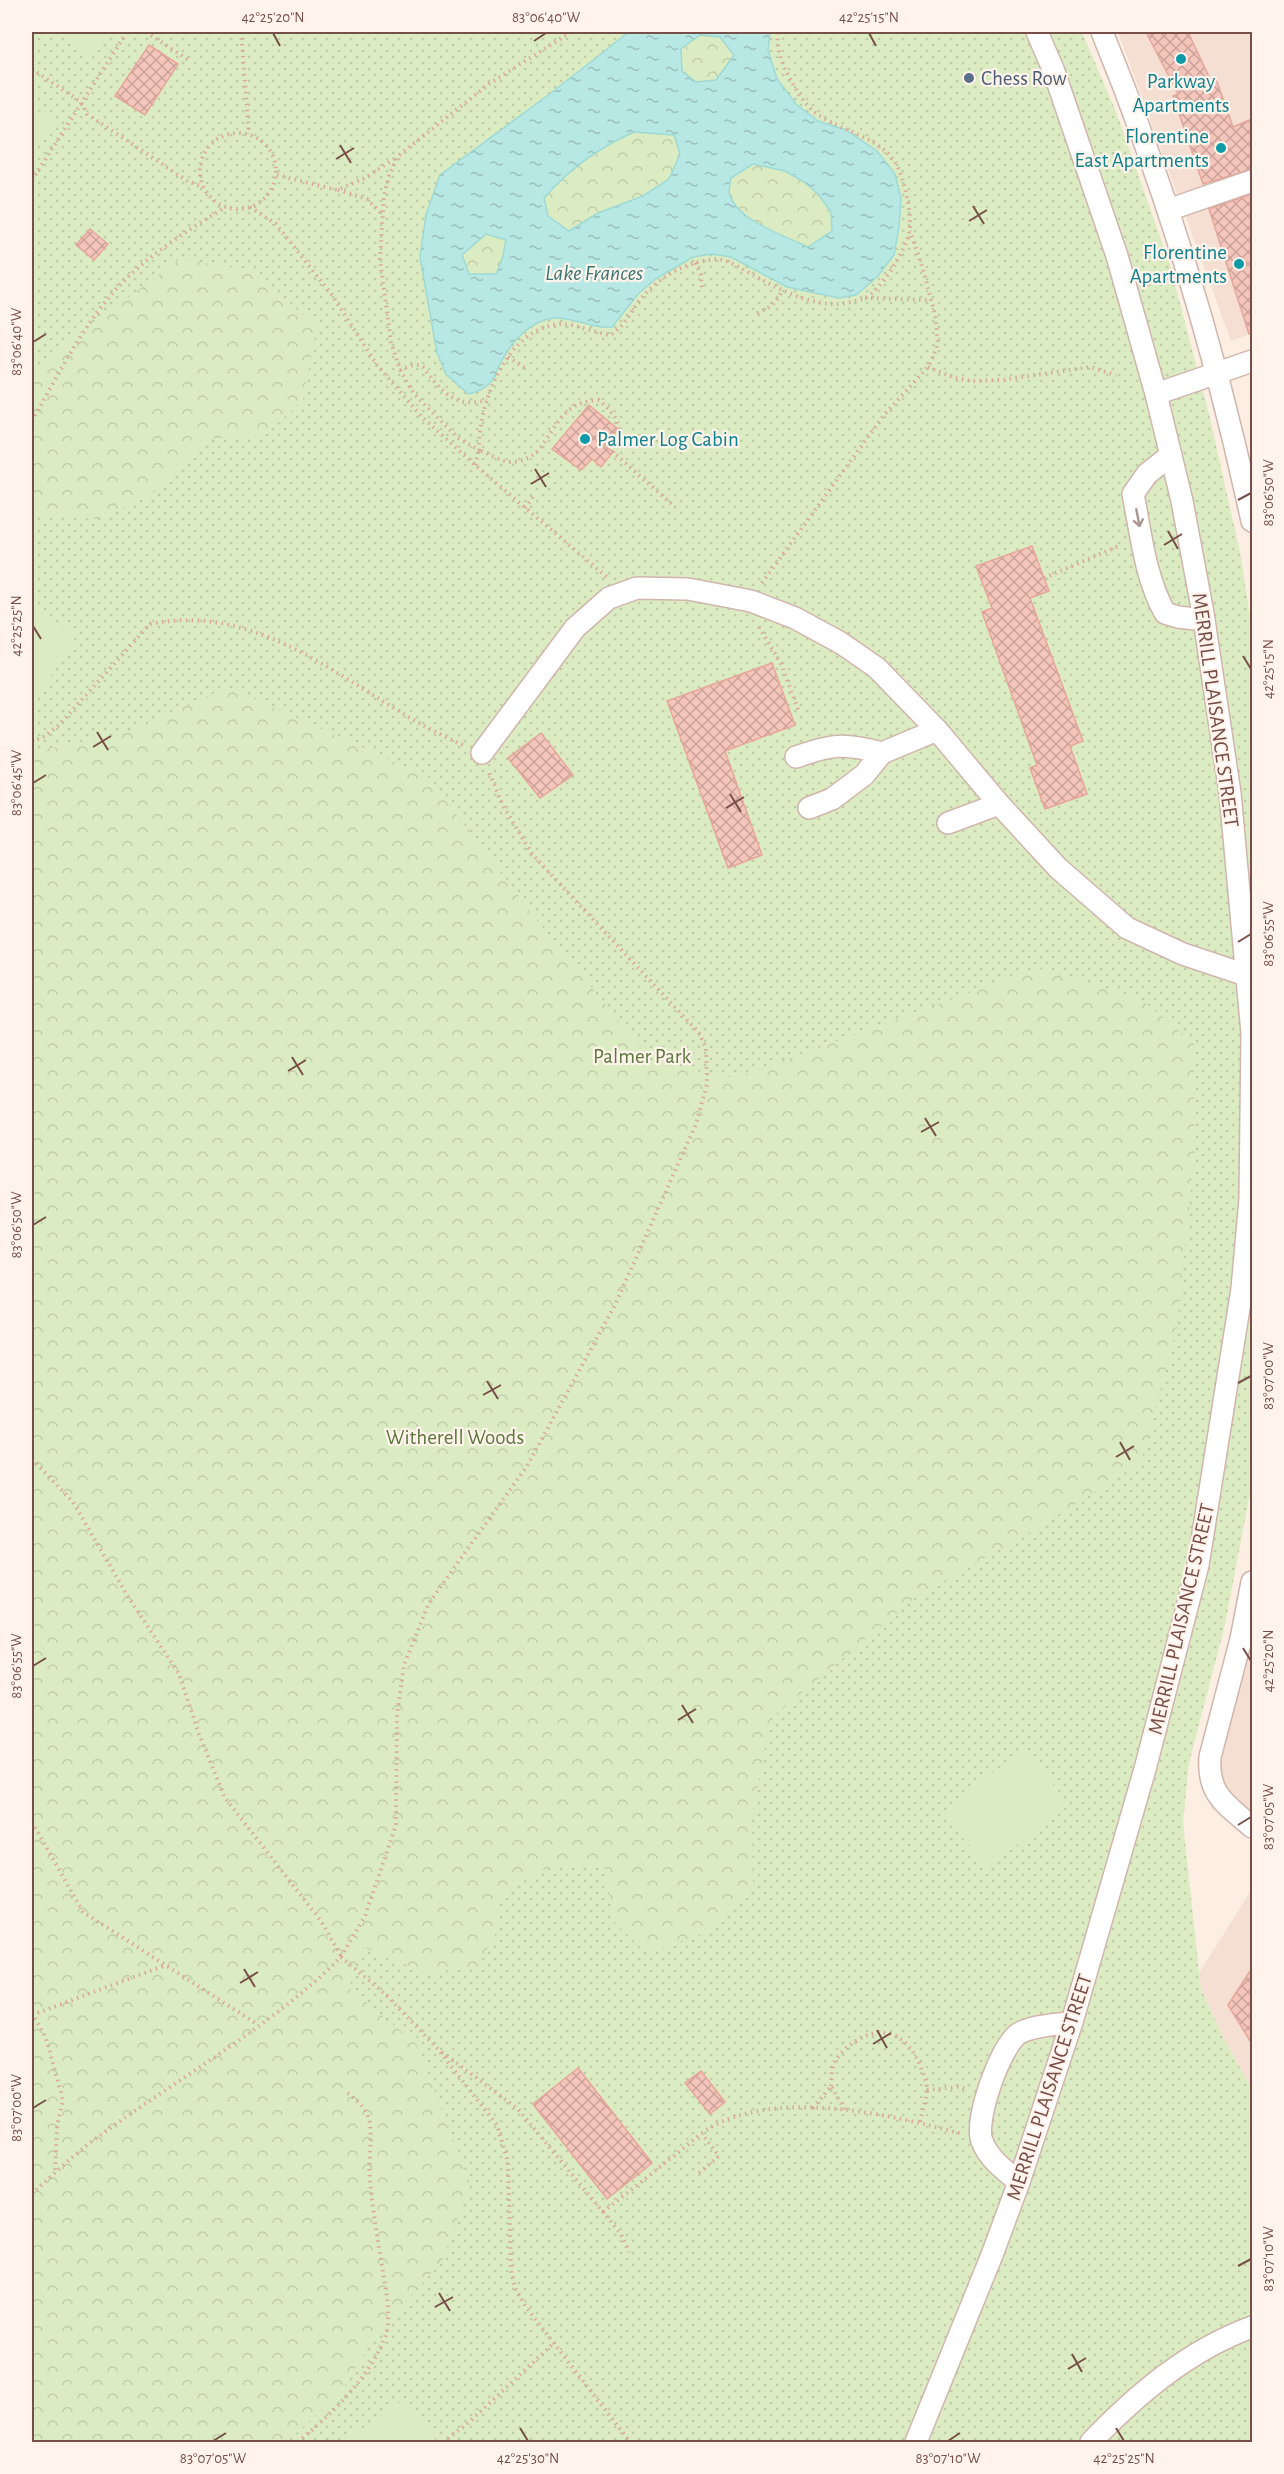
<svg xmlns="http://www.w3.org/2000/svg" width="1284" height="2474" font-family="'Alegreya Sans',sans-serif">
  <defs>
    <pattern id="grass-dots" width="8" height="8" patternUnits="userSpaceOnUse" patternTransform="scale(1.5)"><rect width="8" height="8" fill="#dcecc2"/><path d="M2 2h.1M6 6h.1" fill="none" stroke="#c0cca8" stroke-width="1.8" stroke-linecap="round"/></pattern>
    <pattern id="forest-crowns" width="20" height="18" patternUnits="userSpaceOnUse" patternTransform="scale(1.5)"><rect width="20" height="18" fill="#dcecc2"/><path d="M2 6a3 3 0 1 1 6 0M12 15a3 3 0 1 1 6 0" fill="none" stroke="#c0cca8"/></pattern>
    <pattern id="water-ripples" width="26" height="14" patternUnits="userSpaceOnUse" patternTransform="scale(1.5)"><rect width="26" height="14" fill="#b7e8e4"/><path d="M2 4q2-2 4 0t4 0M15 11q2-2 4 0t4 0" fill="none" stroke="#9abebb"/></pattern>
    <pattern id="building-cross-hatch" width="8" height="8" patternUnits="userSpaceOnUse" patternTransform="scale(1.5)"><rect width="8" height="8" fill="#f4c5ba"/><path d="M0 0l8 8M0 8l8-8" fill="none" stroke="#caa299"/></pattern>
  </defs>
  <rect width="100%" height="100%" fill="#fdeee4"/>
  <g fill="#f5ded2">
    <polygon points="1118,32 1252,32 1252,333 1231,341"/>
    <polygon points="1252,1645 1252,1819 1212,1810 1200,1761"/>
    <polygon points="1252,1889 1252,2090 1223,2037 1201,1989 1199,1973"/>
  </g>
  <polygon fill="url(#grass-dots)" points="32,32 1082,32 1117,114 1170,265 1210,418 1241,557 1252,630 1252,1483 1225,1625 1189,1763 1183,1823 1201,1989 1223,2037 1252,2090 1252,2442 32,2442"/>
  <g fill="url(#forest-crowns)">
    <polygon points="700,35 720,37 734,55 717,80 696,82 682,71 681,49"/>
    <path d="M634,132L674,135L680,154L669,179L643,196L598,213L569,231L548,216L544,198C570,168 598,148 634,132Z"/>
    <path d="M753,164L785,171L804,182L818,195L831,212L832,231L808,247C785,236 739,221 730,196C728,191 730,183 731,178Z"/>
    <polygon points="486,234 506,240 502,260 496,274 469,274 461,255"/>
    <polygon points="180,259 248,270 317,326 303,400 265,435 207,439 150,496 96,519 32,514 32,375 63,346"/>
    <polygon points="228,687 428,777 535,918 654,1064 736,1078 1037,968 1141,999 1194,1044 1195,1150 1177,1327 1141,1462 1041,1526 916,1597 770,1719 752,1818 753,1887 710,1931 647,1953 615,1923 604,1867 554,1864 499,1895 495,1935 478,1966 426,1973 363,1947 349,1988 416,2044 470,2183 442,2262 376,2334 343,2389 287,2442 32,2442 32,746 41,750 122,735"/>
  </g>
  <g fill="#dcecc2">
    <polygon points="64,32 108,32 92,57 61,36"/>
    <polygon points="39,111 54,121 33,151 32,150 32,123"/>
    <polygon points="32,607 77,635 32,705"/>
    <polygon points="1024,1748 1069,1805 987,1868 943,1813"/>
    <polygon points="406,2398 437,2442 343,2442"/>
  </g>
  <path fill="url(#water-ripples)" stroke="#9ddad6" stroke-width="1.5" fill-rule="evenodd" d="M629,32H770L768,50L777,79L796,104L818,121L846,130L877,151L895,174L901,198L899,227L894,255L877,277L856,295L839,298L787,287L731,257L712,254L693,257L657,278L639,293L612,327C592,329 575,317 554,318C531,320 512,341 502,360C498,367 496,375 492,381C485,389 477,392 468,394L446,374L437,353L420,257L426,215L440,175L551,93ZM700,35L720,37L734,55L716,80L696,82L682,71L681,49ZM634,132L674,135L680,154L669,179L643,196L598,213L569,231L548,216L544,198C570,168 598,148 634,132ZM753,164L785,171L804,182L818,194L831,212L832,231L808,247C785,236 739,221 730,196C728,191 730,184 731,178ZM486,234L506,240L502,260L496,274H469L462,255Z"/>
  <g fill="url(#building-cross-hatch)" stroke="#e7a69a" stroke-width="1.5">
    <polygon points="1146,32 1188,32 1211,81 1216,79 1233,127 1252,119 1252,169 1203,184 1173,96 1178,94"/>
    <polygon points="149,45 178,64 145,115 115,96"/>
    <polygon points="1252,194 1252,333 1249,334 1209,209"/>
    <polygon points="90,229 108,244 94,260 76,245"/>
    <polygon points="589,405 618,429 604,445 613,452 601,467 592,459 581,470 552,449"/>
    <polygon points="1032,546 1049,591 1030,598 1083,741 1070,746 1087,794 1045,809 1030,768 1037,765 982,612 992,608 976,566"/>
    <polygon points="772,663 795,725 725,751 762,855 728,868 667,701"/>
    <polygon points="541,733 573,775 540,798 508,758"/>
    <polygon points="1252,1968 1252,2044 1228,2005"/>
    <polygon points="578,2068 652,2163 607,2199 533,2104"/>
    <polygon points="701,2071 725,2102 710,2114 685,2083"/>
  </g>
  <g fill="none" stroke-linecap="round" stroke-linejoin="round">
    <g stroke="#d1b5ac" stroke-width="24">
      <g id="minor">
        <path d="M1102,32C1167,190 1216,353 1252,521"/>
        <polyline points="1168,210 1252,181"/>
        <polyline points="1156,394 1252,361"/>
        <path d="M1171,455L1147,474L1133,494C1141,534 1145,577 1165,613L1178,617L1204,620"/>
        <polyline points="482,753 575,628 609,598 637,588 688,589 751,601 795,618 841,643 877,668 937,730 999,804 1058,868 1127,928 1183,954 1246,975"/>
        <path d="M796,757C832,744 844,743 882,753"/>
        <polyline points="809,808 832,799 864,775 882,753 937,730"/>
        <polyline points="948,823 999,804"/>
        <path d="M1252,1582L1241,1639L1210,1757C1207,1795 1227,1805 1252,1827"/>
        <path d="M1019,2182C1005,2171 988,2158 982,2141C974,2121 1000,2047 1018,2034C1032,2025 1056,2025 1072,2022"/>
        <polyline points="916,2442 992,2255 1019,2182 1072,2022 1145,1769 1198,1565 1242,1289 1250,1199 1252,1033 1230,793 1203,613 1182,501 1156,394 1117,256 1053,69 1037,32"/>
        <path d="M1091,2442C1137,2394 1189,2350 1252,2327"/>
      </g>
    </g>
    <g stroke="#d9a79d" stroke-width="4" stroke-dasharray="1.5 4.5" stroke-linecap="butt">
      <polyline points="146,32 190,61"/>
      <polyline points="241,32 249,134"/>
      <path d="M571,32L489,84L398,156L389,176L384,196L380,259L391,342L400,370L414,394L458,438L479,450C478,405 506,327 561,324C576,324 595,333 611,335C627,323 628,316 639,301C653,283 677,266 699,262C705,261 712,259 718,259C731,261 743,270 755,276C779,289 807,304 836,304C843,304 856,301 863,299C881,291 905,251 909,233C913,217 904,176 895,162C875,133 835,131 811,109C801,99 794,87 788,75C781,61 776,47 778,32"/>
      <polyline points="32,69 81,102 87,114 189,182 203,187"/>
      <circle cx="238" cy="171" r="38"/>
      <polyline points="32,169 37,172"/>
      <polyline points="277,175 337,190 365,178 397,157"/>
      <polyline points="32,180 127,32"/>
      <polyline points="338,190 367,199 381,213"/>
      <polyline points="250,207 276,224 332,295 377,365 421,416 475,465 608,578"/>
      <polyline points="695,263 701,275 702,289"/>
      <polyline points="865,298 930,300"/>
      <path d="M757,313C769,308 777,303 782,290"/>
      <polyline points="508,357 525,368"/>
      <polyline points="928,367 955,378 972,381 1001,380 1090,367 1116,375"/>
      <path d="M400,370C405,368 412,364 418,365C423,365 425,370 428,374C445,395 458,408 487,400"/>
      <path d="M32,421C60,372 87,316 129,276C158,249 191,228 226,207"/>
      <path d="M475,465L479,450C488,453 500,461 509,462C556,463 544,402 599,400C618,418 626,427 613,452L675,507"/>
      <polyline points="525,508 534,495"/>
      <polyline points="1044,578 1121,545"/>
      <polyline points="762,583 884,415 928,367 933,357 938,343 935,314 922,266 910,231"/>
      <polyline points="759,627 781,664 799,712"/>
      <path d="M32,742L45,736L59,725L150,624C271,599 361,702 463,745"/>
      <polyline points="32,1459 73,1502 127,1595 179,1674 199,1734 225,1798 321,1921 341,1956"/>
      <polyline points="32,1822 83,1912 257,2024"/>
      <polyline points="341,1957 365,1916 396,1825 397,1715 404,1665 429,1603 527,1466 615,1305 696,1124 707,1084 706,1048 699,1033 532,854 502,804 489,772"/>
      <polyline points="32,2013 46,2038 63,2100 57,2126 55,2174"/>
      <polyline points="32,2015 166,1965"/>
      <polyline points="442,2052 518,2109 621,2234 629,2252"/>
      <path d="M831,2086C832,2079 831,2070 834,2063C837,2057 844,2050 849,2046C880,2021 908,2033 921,2068C924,2075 927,2083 927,2090C926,2101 922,2112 920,2122"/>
      <polyline points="927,2090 958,2087 967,2089"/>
      <polyline points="813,2108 831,2086 845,2110"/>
      <polyline points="699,2173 719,2156 702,2134"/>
      <path d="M32,2194C53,2175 74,2154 98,2137C178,2078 270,2028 341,1957L385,1994L437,2048L497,2125L508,2162L511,2271L515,2288L526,2307L630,2442"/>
      <path d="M603,2212C627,2193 651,2174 675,2155C687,2146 698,2135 711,2127C780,2089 890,2114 962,2134"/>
      <path d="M298,2442C331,2414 369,2379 385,2337C390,2325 388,2310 387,2297C381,2257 373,2218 370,2179C368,2159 373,2138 369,2119C366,2108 355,2098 346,2092"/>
      <polyline points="419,2442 422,2442"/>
      <polyline points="443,2442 467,2424 554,2343"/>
    </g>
    <use href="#minor" stroke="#fff" stroke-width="21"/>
  </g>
  <defs><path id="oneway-shaft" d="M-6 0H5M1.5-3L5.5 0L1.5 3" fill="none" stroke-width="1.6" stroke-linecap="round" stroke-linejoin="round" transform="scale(1.5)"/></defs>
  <use stroke="#ad9591" href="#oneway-shaft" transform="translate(1138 518) rotate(79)"/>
  <path fill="none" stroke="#774f48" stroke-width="2" d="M273,33L280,46M869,33L876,46M534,41L546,33M340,145L351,163M336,159L354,148M973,206L984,224M969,221L987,210M33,342L46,334M535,469L546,487M531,484L549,473M1238,500L1251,493M1168,531L1178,549M1164,545L1182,534M33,626L41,639M1243,656L1251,669M97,732L108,750M93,747L111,736M33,783L46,775M730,794L741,812M726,808L744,797M1238,942L1251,934M292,1057L303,1075M288,1071L306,1060M925,1118L936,1136M921,1132L939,1122M33,1225L46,1217M487,1381L498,1399M1238,1383L1251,1376M483,1395L501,1385M1120,1442L1130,1460M1116,1457L1134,1446M1243,1648L1251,1661M33,1666L46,1658M682,1705L693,1723M678,1720L696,1709M1238,1825L1251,1817M244,1969L255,1987M240,1983L258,1972M877,2030L887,2048M873,2044L891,2033M33,2108L46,2100M1238,2266L1251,2259M439,2293L450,2311M435,2307L453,2297M1072,2354L1082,2372M1068,2369L1086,2358M520,2428L528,2441M1116,2428L1124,2441M213,2441L226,2433M948,2441L960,2433"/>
  <g fill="#0f9aa8" stroke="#fff3eb" stroke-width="2">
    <circle cx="1181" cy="59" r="6"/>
    <circle cx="1221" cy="148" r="6"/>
    <circle cx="1239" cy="264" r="6"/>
    <circle cx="585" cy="439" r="6"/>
  </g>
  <circle fill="#5c6f8a" stroke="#fff3eb" stroke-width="2" cx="969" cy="78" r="6"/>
  <g text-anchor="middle" stroke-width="4.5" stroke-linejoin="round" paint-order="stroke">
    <g font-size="21" fill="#4e5e75" stroke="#fff3eb" text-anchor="start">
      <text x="981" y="85">Chess Row</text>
    </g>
    <g font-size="21" fill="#0d838f" stroke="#fff3eb" text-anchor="end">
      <text x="1181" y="88" text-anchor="middle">Parkway<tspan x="1181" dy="24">Apartments</tspan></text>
      <text x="1209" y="143">Florentine<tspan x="1209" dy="24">East Apartments</tspan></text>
      <text x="1227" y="259">Florentine<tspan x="1227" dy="24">Apartments</tspan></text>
      <text x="597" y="446" text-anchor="start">Palmer Log Cabin</text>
    </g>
    <g font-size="21" fill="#774f48" stroke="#fff3eb">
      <text transform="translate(1216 710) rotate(82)" y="7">MERRILL PLAISANCE STREET</text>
      <text transform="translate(1181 1619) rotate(-77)" y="7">MERRILL PLAISANCE STREET</text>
      <text transform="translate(1049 2087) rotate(-72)" y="7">MERRILL PLAISANCE STREET</text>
    </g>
    <g font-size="21" fill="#5b783d" stroke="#fff3eb">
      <text x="642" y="1063">Palmer Park</text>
      <text x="455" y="1444">Witherell Woods</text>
    </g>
    <g font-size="22" font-style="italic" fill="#387673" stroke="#fff3eb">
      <text x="594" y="280">Lake Frances</text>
    </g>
  </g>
  <rect width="1284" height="2474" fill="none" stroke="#fff3eb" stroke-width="66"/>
  <rect x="33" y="33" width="1218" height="2408" fill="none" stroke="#774f48" stroke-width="2"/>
  <g font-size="15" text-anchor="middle" fill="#774f48">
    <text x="273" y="22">42°25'20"N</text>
    <text x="546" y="22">83°06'40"W</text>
    <text x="869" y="22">42°25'15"N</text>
    <text transform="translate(16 342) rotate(-90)" y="5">83°06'40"W</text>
    <text transform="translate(1268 493) rotate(-90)" y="5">83°06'50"W</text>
    <text transform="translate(16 626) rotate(-90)" y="5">42°25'25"N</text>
    <text transform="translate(1268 669) rotate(-90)" y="5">42°25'15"N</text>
    <text transform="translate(16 783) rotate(-90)" y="5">83°06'45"W</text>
    <text transform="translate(1268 934) rotate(-90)" y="5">83°06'55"W</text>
    <text transform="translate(16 1225) rotate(-90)" y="5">83°06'50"W</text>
    <text transform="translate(1268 1376) rotate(-90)" y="5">83°07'00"W</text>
    <text transform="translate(1268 1661) rotate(-90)" y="5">42°25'20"N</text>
    <text transform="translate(16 1666) rotate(-90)" y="5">83°06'55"W</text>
    <text transform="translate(1268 1817) rotate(-90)" y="5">83°07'05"W</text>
    <text transform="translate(16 2108) rotate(-90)" y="5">83°07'00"W</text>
    <text transform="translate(1268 2259) rotate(-90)" y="5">83°07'10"W</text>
    <text x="213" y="2463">83°07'05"W</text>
    <text x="528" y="2463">42°25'30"N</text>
    <text x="948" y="2463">83°07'10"W</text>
    <text x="1124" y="2463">42°25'25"N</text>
  </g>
</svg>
